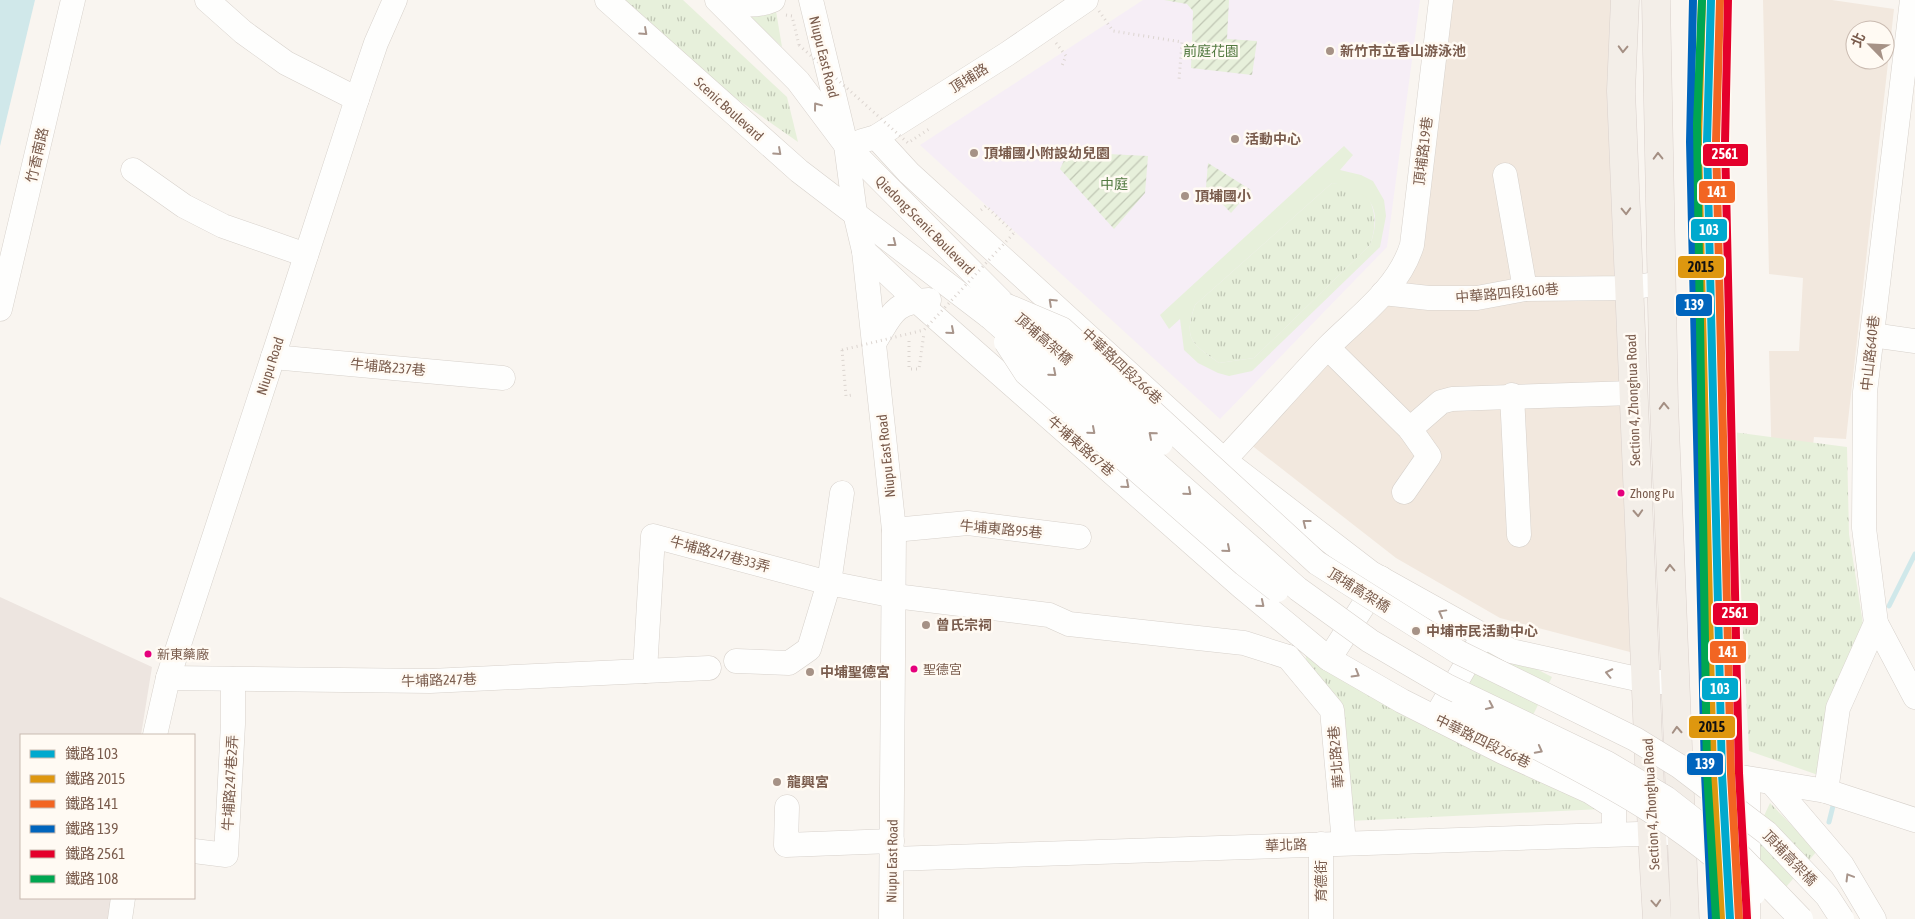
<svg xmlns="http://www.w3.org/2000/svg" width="1915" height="919" font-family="'Asap Condensed','Noto Sans TC',sans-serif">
  <defs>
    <pattern id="grass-tufts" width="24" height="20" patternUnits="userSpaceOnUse" patternTransform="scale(1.25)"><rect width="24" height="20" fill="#e7f0db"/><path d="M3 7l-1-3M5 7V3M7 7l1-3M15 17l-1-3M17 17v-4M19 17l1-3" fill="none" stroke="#c0c6b4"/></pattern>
    <pattern id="garden-furrows" width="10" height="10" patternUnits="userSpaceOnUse" patternTransform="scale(1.25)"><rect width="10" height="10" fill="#e7f0db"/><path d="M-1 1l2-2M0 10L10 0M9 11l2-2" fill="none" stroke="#c0c6b4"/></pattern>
  </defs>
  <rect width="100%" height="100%" fill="#f9f5f0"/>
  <g fill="#f2e8de" fill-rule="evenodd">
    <polygon points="1450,0 1613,0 1630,652 1500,618 1396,558 1250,444 1391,300 1418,263"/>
    <path d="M1763,0H1832L1894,9L1846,439L1814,437L1809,478L1772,472L1769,351H1799L1803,278L1769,274ZM1855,30H1885V60H1855Z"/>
  </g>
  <polygon fill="#ede5e0" points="0,597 152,667 141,735 21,735 21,898 115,898 112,919 0,919"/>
  <polygon fill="#f6eef6" points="1143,0 1420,0 1387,247 1220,419 920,145"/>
  <g fill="url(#grass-tufts)">
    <polygon points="625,0 683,0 787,97 798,142 724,90"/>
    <polygon points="776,11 782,47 749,16"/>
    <path d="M1332,183C1338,184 1346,184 1352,186C1377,194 1378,225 1370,245L1254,358L1219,363C1192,343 1183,340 1195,305Z"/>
    <polygon points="1733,432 1847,447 1849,534 1865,637 1821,776 1749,751"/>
    <polygon points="1305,650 1602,809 1349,821 1341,707 1307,667"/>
    <polygon points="1770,803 1817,851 1786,887 1748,850"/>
  </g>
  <g fill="url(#garden-furrows)">
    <polygon points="1164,0 1229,0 1227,39 1257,41 1252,75 1191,68 1193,11 1187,4"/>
    <polygon points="1068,152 1148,156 1145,193 1114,229 1060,169"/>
    <polygon points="1208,163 1251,190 1231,213 1206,187"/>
  </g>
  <g fill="#e7f0db" fill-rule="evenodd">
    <path d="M1344,146L1353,155L1340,170L1361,175L1373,181L1384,200L1386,216L1380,247L1252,371L1229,376L1218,373L1198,363L1184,350L1180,319L1169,329L1160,315ZM1332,183C1369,189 1384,207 1370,245L1254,358L1219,363C1192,343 1183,340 1195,305Z"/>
    <polygon points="1484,642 1552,677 1517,747 1449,713"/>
  </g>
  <polygon fill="#d0e8ea" points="0,0 35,0 0,146"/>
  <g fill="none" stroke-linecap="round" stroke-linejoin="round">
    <g stroke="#d0e8ea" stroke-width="5">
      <polyline points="1889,606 1915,554"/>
      <polyline points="1829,822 1834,802"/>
    </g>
    <g stroke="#d7d1cb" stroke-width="25">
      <g id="minor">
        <polyline points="207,0 243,32 286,63 357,99"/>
        <polyline points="607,0 799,171 990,317"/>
        <polyline points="717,0 798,81 846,145 1005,305"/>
        <path d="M719,0C738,4 755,8 773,0"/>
        <polyline points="811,0 846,145 855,213 864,251 894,530 891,919"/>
        <polyline points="1912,0 1865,392 1864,528 1876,623 1915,697"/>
        <polyline points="876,137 909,173 1224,460 1371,573 1511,651 1646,681 1675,683"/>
        <polyline points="862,141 876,137 1007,54 1086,0"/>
        <polyline points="133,170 184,206 223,226 306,255"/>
        <polyline points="1505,175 1525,289"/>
        <polyline points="864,251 917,301 1242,587 1329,659 1402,701 1503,752 1589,791 1614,807 1614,834"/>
        <polyline points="1383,293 1429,298 1477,298 1525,289 1630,288 1661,283"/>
        <polyline points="0,309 73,0"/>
        <polyline points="1872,335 1915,341"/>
        <path d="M874,343C892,315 892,302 929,300"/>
        <polyline points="1328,348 1410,429 1429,456 1404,492"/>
        <polyline points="273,357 503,378"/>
        <polyline points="1512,395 1519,535"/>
        <polyline points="1410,429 1441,402 1452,399 1633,393"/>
        <path d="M1224,460C1259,423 1293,384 1328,347C1359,316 1399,288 1412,245L1441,0"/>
        <polyline points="894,530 968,523 1079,537"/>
        <polyline points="1288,657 1332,710 1344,843"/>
        <polyline points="1329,659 1381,578"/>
        <polyline points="736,661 789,663 809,649 829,583 895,596 1049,615 1069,624 1244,643 1288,657"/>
        <polyline points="645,671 653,536 829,583 842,493"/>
        <polyline points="168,678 430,681 709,668"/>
        <polyline points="1435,718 1480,641"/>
        <polyline points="155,735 168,678 273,357 357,99 376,43 395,0"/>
        <polyline points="1678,764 1722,774 1826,791 1915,820"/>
        <polyline points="1772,783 1842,865 1874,919"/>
        <polyline points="1826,791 1838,708 1876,623"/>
        <polyline points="787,807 786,845 892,841"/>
        <polyline points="194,851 226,855 233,724 233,679"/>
        <polyline points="892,859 1669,833"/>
        <polyline points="120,919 123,898"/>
        <polyline points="1321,919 1321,844"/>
        <polyline points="1748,919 1748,779"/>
      </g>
    </g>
    <g stroke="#dad1cc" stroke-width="29">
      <g id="major">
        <polyline points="1625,0 1621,91 1652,834 1657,919"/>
        <polyline points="1656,0 1664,404 1685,919"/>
      </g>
    </g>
    <g stroke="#dcd5d0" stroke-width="3" stroke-dasharray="1 4" stroke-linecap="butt">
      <polyline points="1099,11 1113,31 1182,42 1179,80"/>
      <polyline points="786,15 792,16 799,45"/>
      <polyline points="1056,43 1066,56 1061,68"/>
      <polyline points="981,210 986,206 1014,233"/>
      <polyline points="909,341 909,369 919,369 924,333"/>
      <polyline points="842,350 846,396 852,395"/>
    </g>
    <use href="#minor" stroke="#fefefd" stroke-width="24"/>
    <use href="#major" stroke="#f3eee8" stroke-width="28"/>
    <g stroke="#d7d1cb" stroke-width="25" stroke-linecap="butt">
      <g id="minor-bridge">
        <polyline points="1005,305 1062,329 1317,563 1458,652 1635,739 1679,766 1767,833 1827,896 1842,919"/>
        <polyline points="990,317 1298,589 1370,641 1447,686 1607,763 1666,798 1739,855 1801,919"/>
        <polyline points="1019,318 1161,443"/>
        <polyline points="1006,342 1026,373 1244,564 1277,590"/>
        <path d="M1462,709C1563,762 1674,810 1754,893"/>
      </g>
    </g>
    <g stroke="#dcd5d0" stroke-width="3" stroke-dasharray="1 4" stroke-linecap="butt">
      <polyline points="799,45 908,143 929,129"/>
      <polyline points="842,350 924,330 1014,233"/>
    </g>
    <use href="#minor-bridge" stroke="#fefefd" stroke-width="24"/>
    <g stroke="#fffaf3" stroke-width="11">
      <polyline id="rail-1" points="1711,0 1707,142 1722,774 1730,919"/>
    </g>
    <g stroke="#fffaf3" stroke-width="11">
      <polyline id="rail-2" points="1702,0 1698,142 1713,774 1721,919"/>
    </g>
    <g stroke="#fffaf3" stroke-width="11">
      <polyline id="rail-3" points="1720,0 1716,142 1731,774 1739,919"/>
    </g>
    <g stroke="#fffaf3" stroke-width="11">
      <polyline id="rail-4" points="1693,0 1690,142 1705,774 1712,919"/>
    </g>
    <g stroke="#fffaf3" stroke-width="11">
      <polyline id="rail-5" points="1728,0 1725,142 1739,773 1747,918"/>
    </g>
    <g stroke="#fffaf3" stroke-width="11">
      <polyline id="rail-6" points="1702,0 1697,124 1698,195 1707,771 1716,919"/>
    </g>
    <use href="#rail-1" stroke="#00a9ce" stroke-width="8"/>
    <use href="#rail-2" stroke="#de970f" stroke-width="8"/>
    <use href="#rail-3" stroke="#f26522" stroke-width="8"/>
    <use href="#rail-4" stroke="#0065bd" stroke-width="8"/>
    <use href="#rail-5" stroke="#e4002b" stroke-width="8"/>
    <use href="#rail-6" stroke="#00a651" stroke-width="8"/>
  </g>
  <defs><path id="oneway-chevron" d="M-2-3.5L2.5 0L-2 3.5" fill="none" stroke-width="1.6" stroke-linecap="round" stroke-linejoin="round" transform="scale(1.25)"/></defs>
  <g stroke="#a8958b">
    <use href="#oneway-chevron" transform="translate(644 32) rotate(42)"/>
    <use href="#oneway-chevron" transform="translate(817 106) rotate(-127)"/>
    <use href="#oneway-chevron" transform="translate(778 152) rotate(42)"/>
    <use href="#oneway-chevron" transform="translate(893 243) rotate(38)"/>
    <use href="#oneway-chevron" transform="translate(1052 302) rotate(-137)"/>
    <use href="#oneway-chevron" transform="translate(951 331) rotate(41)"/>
    <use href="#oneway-chevron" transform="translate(1053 373) rotate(41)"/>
    <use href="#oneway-chevron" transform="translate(1092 431) rotate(41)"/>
    <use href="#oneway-chevron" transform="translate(1152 435) rotate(-139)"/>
    <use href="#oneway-chevron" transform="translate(1126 485) rotate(41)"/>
    <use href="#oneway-chevron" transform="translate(1188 492) rotate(41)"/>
    <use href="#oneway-chevron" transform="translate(1306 523) rotate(-142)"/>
    <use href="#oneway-chevron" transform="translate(1227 549) rotate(41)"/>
    <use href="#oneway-chevron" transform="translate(1261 604) rotate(40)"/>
    <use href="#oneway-chevron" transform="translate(1442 613) rotate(-151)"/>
    <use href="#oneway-chevron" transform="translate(1609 673) rotate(-168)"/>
    <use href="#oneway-chevron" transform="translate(1356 674) rotate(30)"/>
    <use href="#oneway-chevron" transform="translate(1490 706) rotate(25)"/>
    <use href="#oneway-chevron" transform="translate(1539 750) rotate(28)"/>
    <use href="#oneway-chevron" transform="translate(1849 877) rotate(-121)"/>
  </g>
  <g stroke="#a48f83">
    <use href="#oneway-chevron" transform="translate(1623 49) rotate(92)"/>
    <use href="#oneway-chevron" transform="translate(1658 156) rotate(-91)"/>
    <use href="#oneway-chevron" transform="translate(1626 211) rotate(88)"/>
    <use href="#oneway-chevron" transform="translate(1664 406) rotate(-92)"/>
    <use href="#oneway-chevron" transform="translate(1638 513) rotate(87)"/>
    <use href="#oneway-chevron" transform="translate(1670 568) rotate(-92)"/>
    <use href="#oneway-chevron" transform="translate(1677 730) rotate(-93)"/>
    <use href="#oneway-chevron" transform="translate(1656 903) rotate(86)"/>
  </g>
  <g fill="#a69286" stroke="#fffaf3" stroke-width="2">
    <circle cx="1330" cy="51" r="5"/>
    <circle cx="1235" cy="139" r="5"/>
    <circle cx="974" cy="153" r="5"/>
    <circle cx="1185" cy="196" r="5"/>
    <circle cx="926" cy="625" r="5"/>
    <circle cx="1416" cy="631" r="5"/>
    <circle cx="810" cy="672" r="5"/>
    <circle cx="777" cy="782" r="5"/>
  </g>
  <g fill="#e5007d" stroke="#fffaf3" stroke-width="2">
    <circle cx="1621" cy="493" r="4.5"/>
    <circle cx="148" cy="654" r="4.5"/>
    <circle cx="914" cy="669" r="4.5"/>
  </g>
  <g text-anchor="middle" stroke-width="5" stroke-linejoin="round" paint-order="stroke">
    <g font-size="13" fill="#7a5c4d" stroke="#fffaf3" text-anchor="start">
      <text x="1630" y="498">Zhong Pu</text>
      <text x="157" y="659">新東藥廠</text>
      <text x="923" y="674">聖德宮</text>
    </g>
    <g font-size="14" fill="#537a41" stroke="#fffaf3">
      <text x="1211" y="56">前庭花園</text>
      <text x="1114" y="189">中庭</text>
    </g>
    <g font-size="14" font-weight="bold" fill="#7a5c4d" stroke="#fffaf3" text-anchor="start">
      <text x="1340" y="56">新竹市立香山游泳池</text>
      <text x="1245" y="144">活動中心</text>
      <text x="984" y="158">頂埔國小附設幼兒園</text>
      <text x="1195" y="201">頂埔國小</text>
      <text x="936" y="630">曾氏宗祠</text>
      <text x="1426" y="636">中埔市民活動中心</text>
      <text x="820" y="677">中埔聖德宮</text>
      <text x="787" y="787">龍興宮</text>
    </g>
    <g font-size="14" fill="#7a5c4d" stroke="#fffaf3">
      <text transform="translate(824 57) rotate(76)" y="5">Niupu East Road</text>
      <text transform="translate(969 78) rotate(-32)" y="5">頂埔路</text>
      <text transform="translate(729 109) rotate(42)" y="5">Scenic Boulevard</text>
      <text transform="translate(1423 151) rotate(-83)" y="5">頂埔路19巷</text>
      <text transform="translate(37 155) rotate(-77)" y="5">竹香南路</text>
      <text transform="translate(925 225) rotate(45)" y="5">Qiedong Scenic Boulevard</text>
      <text transform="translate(1507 293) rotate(-5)" y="5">中華路四段160巷</text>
      <text transform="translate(1044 339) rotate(41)" y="5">頂埔高架橋</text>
      <text transform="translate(1870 353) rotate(-84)" y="5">中山路640巷</text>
      <text transform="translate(270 366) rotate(-72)" y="5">Niupu Road</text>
      <text transform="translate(1122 366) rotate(43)" y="5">中華路四段266巷</text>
      <text transform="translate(388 367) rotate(5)" y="5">牛埔路237巷</text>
      <text transform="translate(1633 400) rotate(-92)" y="5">Section 4, Zhonghua Road</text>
      <text transform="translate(1081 446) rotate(41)" y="5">牛埔東路67巷</text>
      <text transform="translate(886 456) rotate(-96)" y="5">Niupu East Road</text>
      <text transform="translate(1001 529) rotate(5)" y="5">牛埔東路95巷</text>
      <text transform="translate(720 554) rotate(15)" y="5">牛埔路247巷33弄</text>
      <text transform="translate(1359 590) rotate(32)" y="5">頂埔高架橋</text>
      <text transform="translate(439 680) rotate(-2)" y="5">牛埔路247巷</text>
      <text transform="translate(1483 741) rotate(26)" y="5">中華路四段266巷</text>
      <text transform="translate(1336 757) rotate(-95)" y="5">華北路2巷</text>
      <text transform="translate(230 783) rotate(-87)" y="5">牛埔路247巷2弄</text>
      <text transform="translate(1651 804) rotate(-93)" y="5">Section 4, Zhonghua Road</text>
      <text transform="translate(1286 845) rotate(-2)" y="5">華北路</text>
      <text transform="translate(1790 858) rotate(46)" y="5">頂埔高架橋</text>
      <text transform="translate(892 861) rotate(-89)" y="5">Niupu East Road</text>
      <text transform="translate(1321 881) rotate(-90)" y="5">育德街</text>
    </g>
  </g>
  <g stroke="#fffaf3" stroke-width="2">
    <rect x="1702" y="143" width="47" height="24" rx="5" fill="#e4002b"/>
    <rect x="1698" y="180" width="38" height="24" rx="5" fill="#f26522"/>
    <rect x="1690" y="218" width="38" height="24" rx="5" fill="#00a9ce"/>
    <rect x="1677" y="255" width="48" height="24" rx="5" fill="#de970f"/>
    <rect x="1675" y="293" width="38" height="24" rx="5" fill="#0065bd"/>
    <rect x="1712" y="602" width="47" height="24" rx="5" fill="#e4002b"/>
    <rect x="1709" y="640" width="38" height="24" rx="5" fill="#f26522"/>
    <rect x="1701" y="677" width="38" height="24" rx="5" fill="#00a9ce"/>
    <rect x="1688" y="715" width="48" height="24" rx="5" fill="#de970f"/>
    <rect x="1686" y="752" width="38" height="24" rx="5" fill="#0065bd"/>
  </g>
  <g font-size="14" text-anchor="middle" font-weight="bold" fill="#fff">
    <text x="1725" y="159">2561</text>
    <text x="1717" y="197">141</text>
    <text x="1709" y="235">103</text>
    <text x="1694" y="310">139</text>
    <text x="1735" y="618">2561</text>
    <text x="1728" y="657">141</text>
    <text x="1720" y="694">103</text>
    <text x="1705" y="769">139</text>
  </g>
  <g font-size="14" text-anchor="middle" font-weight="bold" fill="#111">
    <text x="1701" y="272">2015</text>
    <text x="1712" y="732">2015</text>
  </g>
  <rect x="20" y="734" width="175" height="165" fill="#fffaf3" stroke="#cabbb1"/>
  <rect x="30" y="750" width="25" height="8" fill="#00a9ce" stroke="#cabbb1"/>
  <text x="65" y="759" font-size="15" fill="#7a5c4d">鐵路 103</text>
  <rect x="30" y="775" width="25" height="8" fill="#de970f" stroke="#cabbb1"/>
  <text x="65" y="784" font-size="15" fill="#7a5c4d">鐵路 2015</text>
  <rect x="30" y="800" width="25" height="8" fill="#f26522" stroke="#cabbb1"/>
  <text x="65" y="809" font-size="15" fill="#7a5c4d">鐵路 141</text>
  <rect x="30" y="825" width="25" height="8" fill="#0065bd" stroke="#cabbb1"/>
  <text x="65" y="834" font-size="15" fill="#7a5c4d">鐵路 139</text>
  <rect x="30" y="850" width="25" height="8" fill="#e4002b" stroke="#cabbb1"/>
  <text x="65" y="859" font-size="15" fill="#7a5c4d">鐵路 2561</text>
  <rect x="30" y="875" width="25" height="8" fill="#00a651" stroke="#cabbb1"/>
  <text x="65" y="884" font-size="15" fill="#7a5c4d">鐵路 108</text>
  <g transform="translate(1870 45) rotate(294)"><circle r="24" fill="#fffaf3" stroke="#cabbb1"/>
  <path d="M0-4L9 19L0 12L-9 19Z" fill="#a69286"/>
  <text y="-8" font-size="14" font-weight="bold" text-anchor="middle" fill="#7a5c4d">北</text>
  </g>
</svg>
